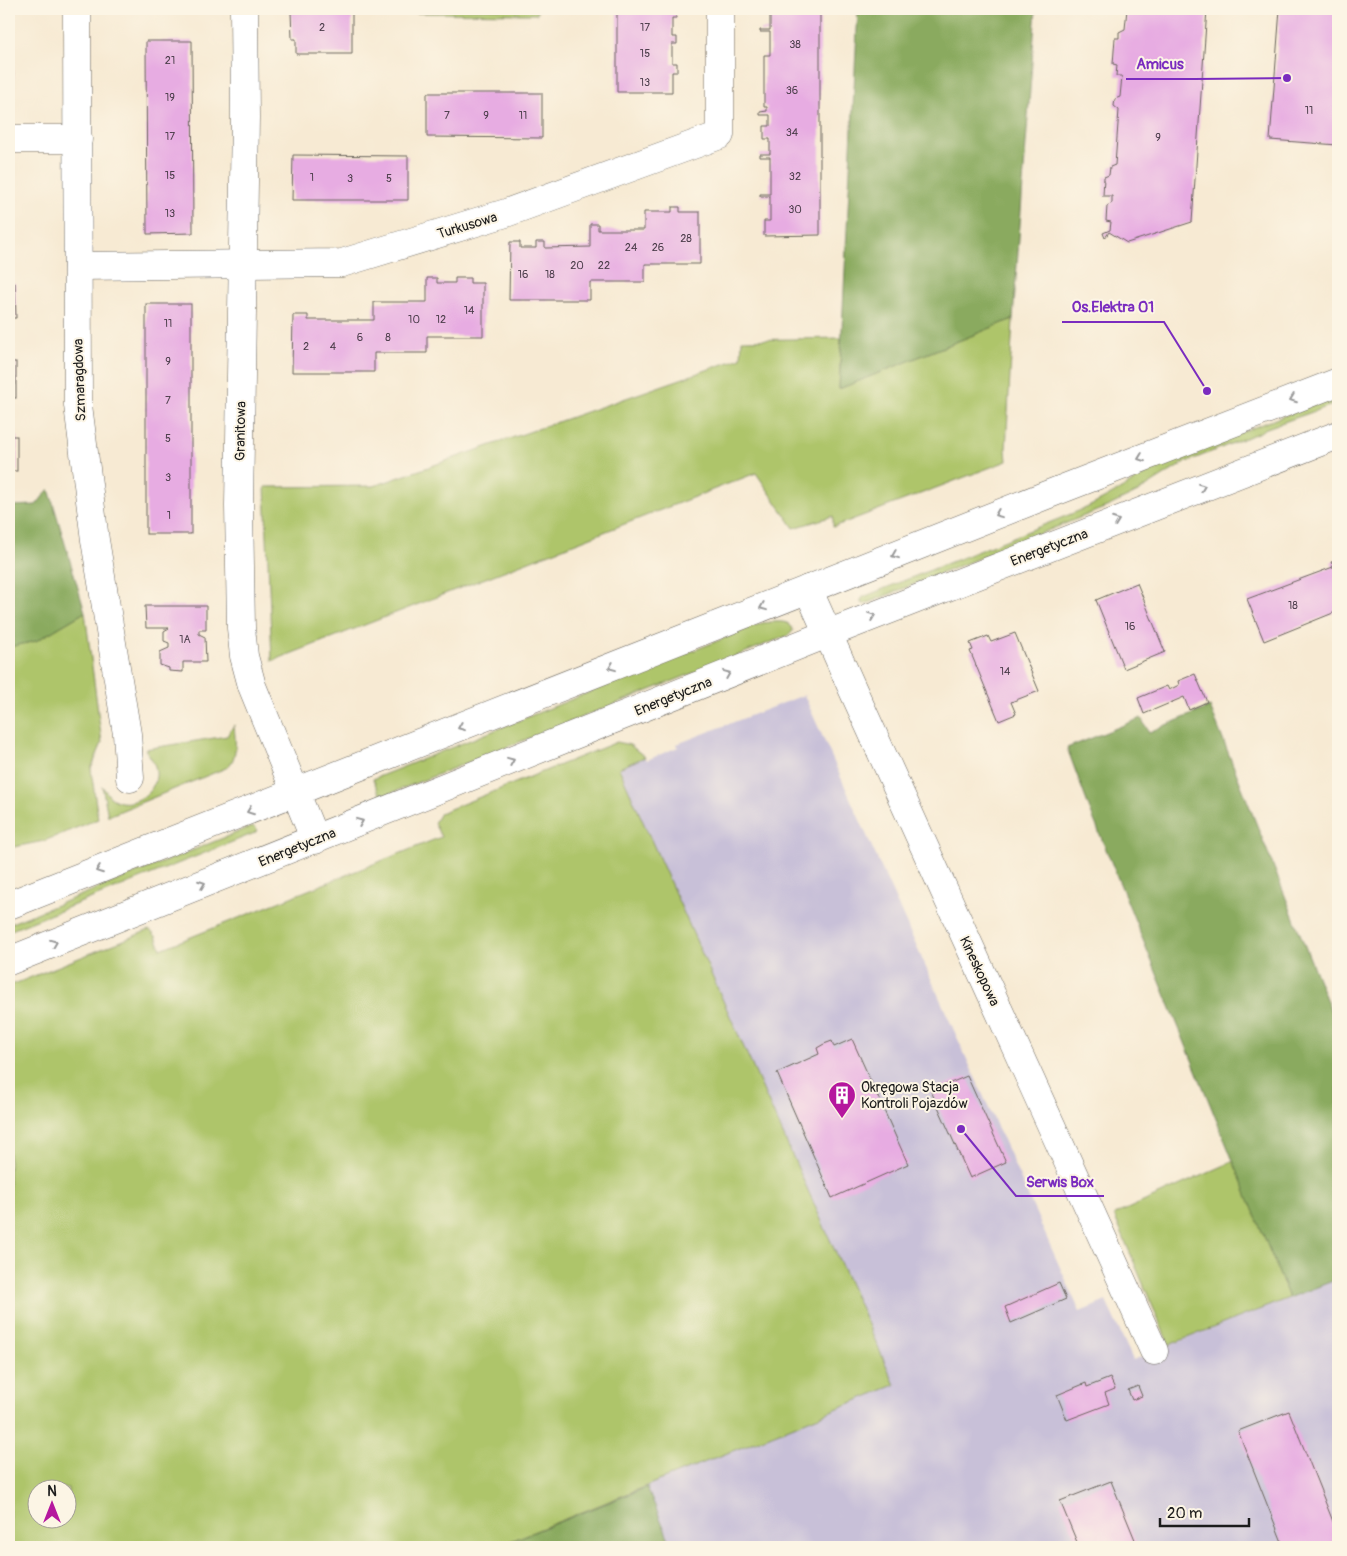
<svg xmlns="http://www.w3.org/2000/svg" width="1347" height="1556" font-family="Pangolin,sans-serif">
  <rect width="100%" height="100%" fill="#fcf5e5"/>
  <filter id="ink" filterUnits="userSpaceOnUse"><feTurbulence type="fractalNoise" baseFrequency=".02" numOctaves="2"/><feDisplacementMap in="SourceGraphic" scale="10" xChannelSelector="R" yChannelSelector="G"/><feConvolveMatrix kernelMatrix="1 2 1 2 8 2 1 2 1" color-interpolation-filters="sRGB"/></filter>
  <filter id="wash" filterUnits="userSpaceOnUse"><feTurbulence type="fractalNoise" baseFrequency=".0096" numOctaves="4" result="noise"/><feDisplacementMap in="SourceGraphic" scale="20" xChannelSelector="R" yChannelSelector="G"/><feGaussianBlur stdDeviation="1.12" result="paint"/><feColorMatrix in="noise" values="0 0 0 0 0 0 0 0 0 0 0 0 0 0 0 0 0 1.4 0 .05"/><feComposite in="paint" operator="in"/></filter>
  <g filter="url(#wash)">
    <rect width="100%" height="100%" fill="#f7ead3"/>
    <polygon fill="#c8c0d8" points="804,695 1080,1312 1106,1301 1133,1360 1338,1279 1338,1547 496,1547 895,1385 619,767 645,757 647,760 678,747 677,744"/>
    <g fill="#aec56b" stroke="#657044" fill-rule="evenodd">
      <polygon points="416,9 537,9 537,14 416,13"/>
      <polygon points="1013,319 1006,449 1007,461 833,527 833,516 794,528 756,473 272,661 265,487 374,486 741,358 742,340 841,338 839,389"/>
      <path d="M1338,395V403L1264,429L1260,432L1184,463L1138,492L1109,506L865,604L861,603V600L863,597L1086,508C1116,494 1142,475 1171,459Z"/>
      <polygon points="85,612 102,743 91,769 98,819 44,841 9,848 9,647 36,641"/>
      <path d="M771,622C780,622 791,620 793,631L789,635L381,797L373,779L762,623Z"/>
      <path d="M234,725C235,739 239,759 226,768L108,816L102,786C104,789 107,793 109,796C129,814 163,791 155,766C153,760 148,754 145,749L227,736Z"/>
      <path d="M617,742L630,745L645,757L619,768L895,1385L496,1547H9V986L149,930L156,936L161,949L441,837L434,823L440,813ZM68,1488V1518H38V1488Z"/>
      <polygon points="253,826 257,830 255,833 9,931 9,924"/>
      <polygon points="1234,1161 1289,1298 1169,1345 1114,1215"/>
    </g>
    <g fill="#8aaa5f" stroke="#53633e">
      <polygon points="858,9 1036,9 1013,319 839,389"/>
      <polygon points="49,489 85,612 36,641 9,647 9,506 36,505"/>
      <polygon points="1210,707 1338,1029 1338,1279 1289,1298 1090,810 1067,748 1141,718 1149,732"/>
      <polygon points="647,1487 671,1544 664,1547 496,1547"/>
    </g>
    <g id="blocks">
      <g fill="#e7ace2">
        <polygon points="302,9 352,9 352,54 296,54 296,39 292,39 291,12 302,12"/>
        <polygon points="617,9 676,10 676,18 672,18 672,37 677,37 677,44 672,44 672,63 677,63 677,72 672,72 672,92 617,92"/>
        <polygon points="770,9 820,9 820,235 764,236 764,221 770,221 770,196 760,196 760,194 770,194 770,157 760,157 760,154 770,154 770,139 764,139 764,126 770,126 770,115 760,115 760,112 767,111 767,107 764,107 764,55 770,55 770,32 760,32 760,30 770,30"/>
        <polygon points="1127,9 1207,9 1192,222 1127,243 1109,232 1105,238 1103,233 1110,230 1111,222 1106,221 1107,206 1112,203 1112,196 1103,196 1104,177 1109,175 1110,167 1115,165 1119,110 1114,106 1115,99 1120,97 1122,76 1116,76 1117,65 1113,64 1115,38 1119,38 1119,32 1125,29"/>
        <polygon points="1280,9 1338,9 1338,145 1270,140"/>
        <polygon points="146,41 192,41 193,233 147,234"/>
        <polygon points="9,53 13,53 14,89 11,89 11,101 9,102"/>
        <polygon points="427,93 542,93 542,138 427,137"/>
        <polygon points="293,155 408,156 408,200 292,200"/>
        <polygon points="672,207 680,207 680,212 700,212 700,264 645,264 645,282 590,282 590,300 509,300 510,242 520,242 520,248 536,248 536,242 545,242 545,248 590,247 590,224 598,224 598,230 644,230 644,212 672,212"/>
        <rect x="9" y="210" width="5" height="35"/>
        <polygon points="427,278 437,278 437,283 455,283 455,278 470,278 470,283 483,283 483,336 427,336 427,353 374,353 374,372 292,372 293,315 308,315 308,320 374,320 374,302 427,302"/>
        <polygon points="9,283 15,283 16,318 9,318"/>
        <rect x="146" y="304" width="45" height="230"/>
        <rect x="9" y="362" width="7" height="36"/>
        <rect x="9" y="436" width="8" height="35"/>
        <polygon points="1338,559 1338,611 1264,641 1247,599 1333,567 1331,562"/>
        <polygon points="1137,583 1165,652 1124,669 1096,600"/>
        <polygon points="145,606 206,606 206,630 199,630 199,634 205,637 206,662 183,662 183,672 169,671 169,668 160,665 160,652 169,648 169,643 164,641 164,631 169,628 146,628"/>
        <polygon points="1015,633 1039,691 1011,702 1016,714 999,721 970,651 973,650 970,643 988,636 991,642"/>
        <polygon points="1195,674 1207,702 1189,710 1184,697 1144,714 1138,698 1167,686 1169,690 1179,685 1178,681"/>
        <polygon points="852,1039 908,1164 832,1198 777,1073 819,1054 817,1048 824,1044 832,1041 834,1047"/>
        <polygon points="967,1076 1006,1162 970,1178 931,1091"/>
        <polygon points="1059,1283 1066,1299 1011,1323 1005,1307"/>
        <polygon points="1110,1378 1115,1389 1105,1393 1109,1404 1067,1420 1057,1395 1086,1383 1087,1387"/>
        <polygon points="1138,1386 1142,1396 1132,1400 1128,1390"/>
        <polygon points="1289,1411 1338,1534 1338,1547 1284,1547 1238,1431"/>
        <polygon points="1111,1481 1138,1547 1079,1547 1060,1501"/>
      </g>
    </g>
  </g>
  <g filter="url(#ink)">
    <use href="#blocks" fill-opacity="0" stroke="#69645c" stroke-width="1"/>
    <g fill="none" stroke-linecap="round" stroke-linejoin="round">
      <g stroke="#69645c" stroke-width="29">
        <g id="minor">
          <polyline points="77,9 78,405 95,540 127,734 130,778"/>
          <polyline points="244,9 245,117 239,506 241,628 244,656 252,686 315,840"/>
          <polyline points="9,139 78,139"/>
          <polyline points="78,266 342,263 506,213 720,135 720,9"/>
          <polyline points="808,589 852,688 1154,1351"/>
        </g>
      </g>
      <g stroke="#69645c" stroke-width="29">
        <g id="tertiary">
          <polyline points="9,905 1044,496 1338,382"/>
          <polyline points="9,961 827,634 1338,435"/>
        </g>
      </g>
      <use href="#minor" stroke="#fff" stroke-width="28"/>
      <use href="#tertiary" stroke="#fff" stroke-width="28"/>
    </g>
    <defs><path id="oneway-chevron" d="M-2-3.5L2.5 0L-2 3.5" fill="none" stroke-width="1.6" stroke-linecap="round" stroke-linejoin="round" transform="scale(1.25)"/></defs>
    <g stroke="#999">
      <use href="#oneway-chevron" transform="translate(1293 399) rotate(159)"/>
      <use href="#oneway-chevron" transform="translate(1141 458) rotate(159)"/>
      <use href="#oneway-chevron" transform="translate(1202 487) rotate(-21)"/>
      <use href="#oneway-chevron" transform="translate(998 514) rotate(158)"/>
      <use href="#oneway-chevron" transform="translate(1116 521) rotate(-21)"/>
      <use href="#oneway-chevron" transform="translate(895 555) rotate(158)"/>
      <use href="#oneway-chevron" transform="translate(763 607) rotate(158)"/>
      <use href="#oneway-chevron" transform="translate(872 616) rotate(-21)"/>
      <use href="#oneway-chevron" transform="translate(612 667) rotate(158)"/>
      <use href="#oneway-chevron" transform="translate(727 674) rotate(-22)"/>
      <use href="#oneway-chevron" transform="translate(461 727) rotate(158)"/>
      <use href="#oneway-chevron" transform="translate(511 761) rotate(-22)"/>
      <use href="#oneway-chevron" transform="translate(250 811) rotate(159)"/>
      <use href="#oneway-chevron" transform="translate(360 822) rotate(-22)"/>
      <use href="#oneway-chevron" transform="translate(99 870) rotate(159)"/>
      <use href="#oneway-chevron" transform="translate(202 884) rotate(-21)"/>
      <use href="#oneway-chevron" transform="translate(54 943) rotate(-22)"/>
    </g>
  </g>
  <defs>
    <g id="building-pin" transform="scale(1.4375)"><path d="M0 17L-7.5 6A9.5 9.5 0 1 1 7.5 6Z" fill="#b5179e" stroke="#fcf5e5"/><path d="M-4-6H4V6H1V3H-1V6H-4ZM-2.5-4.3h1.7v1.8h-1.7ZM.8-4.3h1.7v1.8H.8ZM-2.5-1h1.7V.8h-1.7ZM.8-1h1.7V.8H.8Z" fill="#fff"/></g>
  </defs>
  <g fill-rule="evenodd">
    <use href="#building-pin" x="842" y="1095"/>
  </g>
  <g text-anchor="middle" stroke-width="4" stroke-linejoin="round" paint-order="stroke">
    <g font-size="11" fill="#4f404e">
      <text x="322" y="31">2</text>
      <text x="645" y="31">17</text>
      <text x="795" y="48">38</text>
      <text x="645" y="57">15</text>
      <text x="170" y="64">21</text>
      <text x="645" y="86">13</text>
      <text x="792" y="94">36</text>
      <text x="170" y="101">19</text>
      <text x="1309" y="114">11</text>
      <text x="447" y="119">7</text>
      <text x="486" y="119">9</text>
      <text x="523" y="119">11</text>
      <text x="792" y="136">34</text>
      <text x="170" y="140">17</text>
      <text x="1158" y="141">9</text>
      <text x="170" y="179">15</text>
      <text x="795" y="180">32</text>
      <text x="312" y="181">1</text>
      <text x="350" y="182">3</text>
      <text x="389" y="182">5</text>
      <text x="795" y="213">30</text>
      <text x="170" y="217">13</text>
      <text x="686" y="242">28</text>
      <text x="631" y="251">24</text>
      <text x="658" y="251">26</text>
      <text x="577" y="269">20</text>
      <text x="604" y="269">22</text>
      <text x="523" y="278">16</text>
      <text x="550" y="278">18</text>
      <text x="469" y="314">14</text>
      <text x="414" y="323">10</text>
      <text x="441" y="323">12</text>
      <text x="168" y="327">11</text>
      <text x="360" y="341">6</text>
      <text x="388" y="341">8</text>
      <text x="306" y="350">2</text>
      <text x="333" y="350">4</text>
      <text x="168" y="365">9</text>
      <text x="168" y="404">7</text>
      <text x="168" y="442">5</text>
      <text x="168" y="481">3</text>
      <text x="169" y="519">1</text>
      <text x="1293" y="609">18</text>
      <text x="1130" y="630">16</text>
      <text x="185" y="643">1A</text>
      <text x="1005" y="675">14</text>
    </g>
    <g font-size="14" fill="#1c1c1c" stroke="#fcf5e5">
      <text transform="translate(467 225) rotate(-17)" y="5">Turkusowa</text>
      <text transform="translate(79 380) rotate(-92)" y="5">Szmaragdowa</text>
      <text transform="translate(240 431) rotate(-89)" y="5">Granitowa</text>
      <text transform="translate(1049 547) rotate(-21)" y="5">Energetyczna</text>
      <text transform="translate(673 696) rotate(-22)" y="5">Energetyczna</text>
      <text transform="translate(297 847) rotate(-22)" y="5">Energetyczna</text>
      <text transform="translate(980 971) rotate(65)" y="5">Kineskopowa</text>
    </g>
    <g font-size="14" fill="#1c1c1c" stroke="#fcf5e5" text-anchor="start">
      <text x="861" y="1092">Okręgowa Stacja<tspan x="861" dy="16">Kontroli Pojazdów</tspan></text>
    </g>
  </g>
  <path fill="none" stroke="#7b2cbf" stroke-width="2" d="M1287 78L1194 79H1126M1207 391L1164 322H1062M961 1129L1016 1196H1104"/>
  <g fill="#7b2cbf" stroke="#fcf5e5" stroke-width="2">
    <circle cx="1287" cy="78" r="5"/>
    <circle cx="1207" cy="391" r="5"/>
    <circle cx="961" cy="1129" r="5"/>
  </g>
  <g font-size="15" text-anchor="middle" font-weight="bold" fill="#7b2cbf" stroke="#fcf5e5" stroke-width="4" stroke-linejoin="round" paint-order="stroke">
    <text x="1160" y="69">Amicus</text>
    <text x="1113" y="312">Os.Elektra 01</text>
    <text x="1060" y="1187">Serwis Box</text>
  </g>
  <rect width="1347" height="1556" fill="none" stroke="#fcf5e5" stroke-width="30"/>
  <g transform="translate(52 1504)"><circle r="24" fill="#fcf5e5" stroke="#a29e95"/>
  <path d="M0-4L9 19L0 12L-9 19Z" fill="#b5179e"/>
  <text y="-8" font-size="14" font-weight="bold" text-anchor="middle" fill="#1c1c1c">N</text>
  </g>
  <path d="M1160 1518v8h89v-8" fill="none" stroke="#1c1c1c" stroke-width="2.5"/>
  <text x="1167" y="1518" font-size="15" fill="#1c1c1c" stroke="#fcf5e5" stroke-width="4" paint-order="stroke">20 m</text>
</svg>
